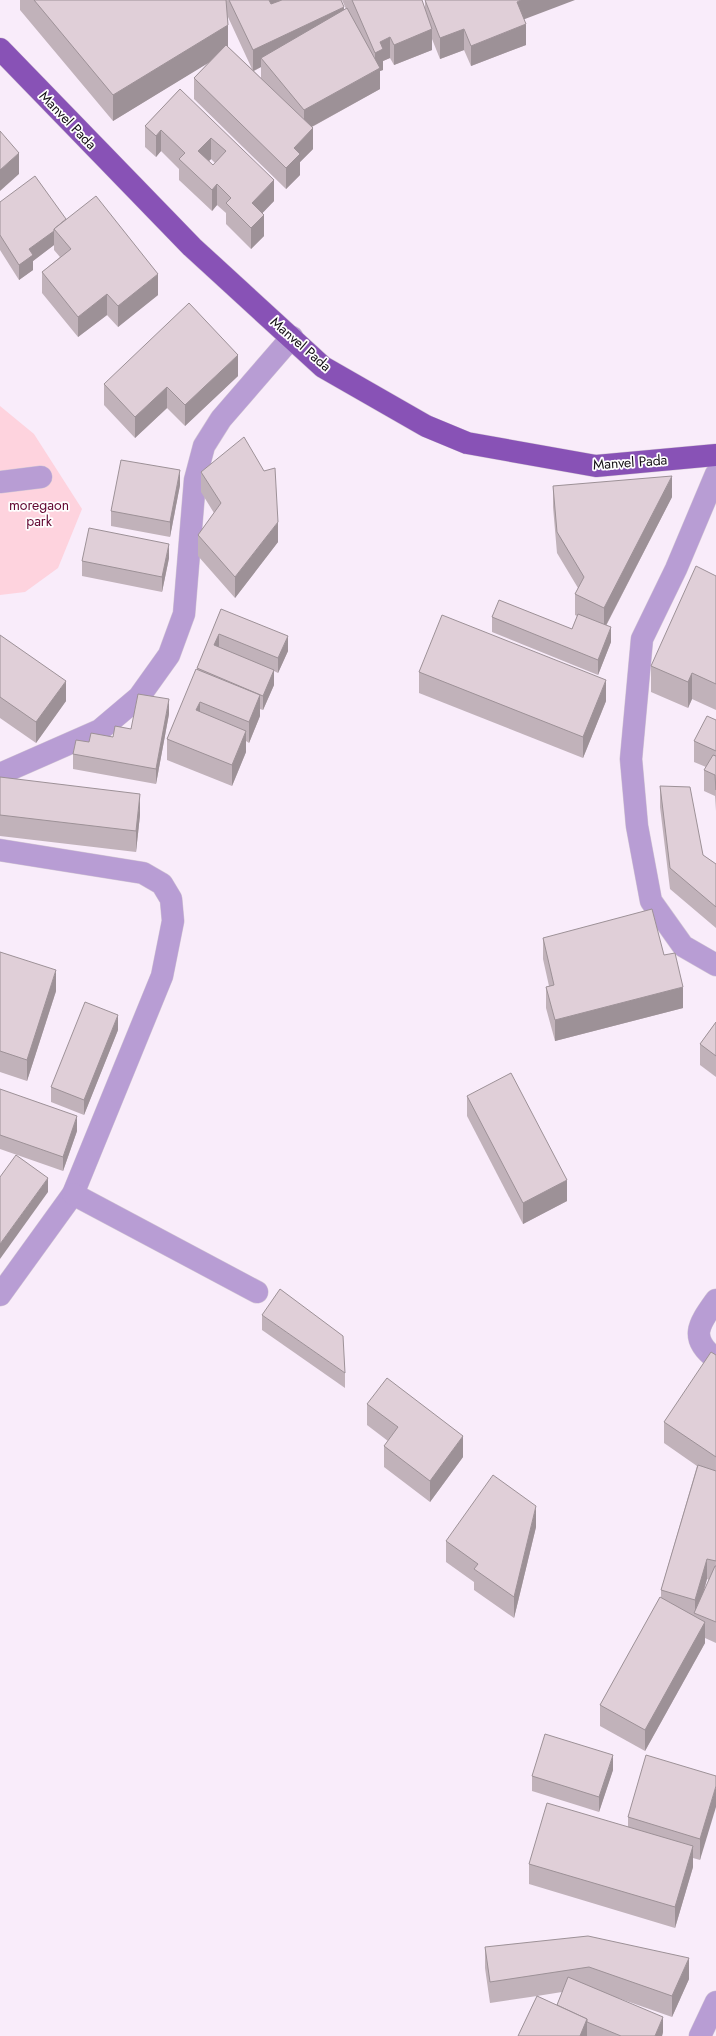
<svg xmlns="http://www.w3.org/2000/svg" width="716" height="2036" font-family="Jost,sans-serif">
  <rect width="100%" height="100%" fill="#f9ecfa"/>
  <polygon fill="#fed3de" points="0,406 34,434 82,509 58,568 25,592 0,595"/>
  <g fill="none" stroke-linecap="round" stroke-linejoin="round">
    <g stroke="#d4c9d5" stroke-width="23">
      <g id="minor">
        <polyline points="716,474 676,569 642,639 631,759 637,826 651,901 683,946 716,965"/>
        <polyline points="0,482 41,477"/>
        <polyline points="0,774 100,730 139,697 169,655 184,614 195,480 204,446 221,419 292,337"/>
        <polyline points="0,850 143,873 162,884 171,899 173,921 162,976 73,1194 0,1295"/>
        <polyline points="73,1194 257,1292"/>
        <path d="M716,1300C699,1324 688,1338 716,1359"/>
        <polyline points="700,2036 716,2002"/>
      </g>
    </g>
    <g stroke="#d4c9d5" stroke-width="23">
      <polyline id="major" points="0,49 192,247 323,367 426,426 467,443 596,466 716,455"/>
    </g>
    <use href="#minor" stroke="#b89dd4" stroke-width="22"/>
    <use href="#major" stroke="#8852b6" stroke-width="22"/>
  </g>
  <g fill="#c1b2ba" fill-rule="evenodd">
    <path d="M20,0H341L344,10L346,9L342,0H422L425,9V0L524,20L526,45L471,66L464,50L440,59L432,39V50L394,65L390,58L383,61V70L380,71V89L312,127L313,149L300,162V175L286,189L194,99V78L209,62L113,121L20,10ZM228,17L252,69L228,47ZM261,67V78L254,71Z"/>
    <path d="M180,89L274,201L262,213L264,236L251,249L226,224V213L217,205L212,211L179,180V169L161,151L156,157L145,147V126ZM211,159L215,163L213,165L209,161Z"/>
    <polygon points="0,202 66,219 158,295 118,327 107,315 78,337 42,293 42,272 60,257 54,250 54,245 33,261 33,270 19,280 0,250"/>
    <polygon points="238,376 185,426 167,408 135,438 104,405 104,384"/>
    <polygon points="201,472 278,542 235,598 198,556 198,535 214,513 201,492"/>
    <polygon points="180,485 170,537 111,526 111,511"/>
    <polygon points="553,486 672,497 606,626 611,642 598,675 492,632 492,617 572,629 577,616 575,615 575,594 578,588 557,553 553,507"/>
    <polygon points="169,558 162,592 82,576 82,561"/>
    <polygon points="716,576 716,710 692,699 688,708 651,692 651,666"/>
    <polygon points="221,609 288,651 278,673 274,671 274,685 263,710 260,709 260,716 249,743 246,741 246,752 232,786 167,760 167,739 197,669"/>
    <polygon points="0,635 66,701 36,743 0,718"/>
    <polygon points="419,672 606,701 583,758 419,693"/>
    <polygon points="169,714 156,784 73,769 73,754 89,742 113,737"/>
    <polygon points="716,720 716,811 715,796 704,791 704,770 706,767 694,762 694,741"/>
    <polygon points="0,777 140,815 136,852 0,836"/>
    <polygon points="660,786 703,855 716,864 716,928 670,889 660,807"/>
    <polygon points="543,938 664,955 683,1008 555,1041 546,1008 546,987 549,986 543,959"/>
    <polygon points="0,952 56,991 27,1081 0,1072"/>
    <polygon points="716,1022 716,1077 700,1065 700,1044"/>
    <polygon points="118,1030 84,1115 51,1102 51,1087"/>
    <polygon points="0,1089 77,1131 63,1171 0,1149"/>
    <polygon points="467,1096 567,1201 523,1224 467,1116"/>
    <polygon points="262,1315 345,1373 345,1388 262,1330"/>
    <path d="M716,1355V1643L705,1638V1643L645,1751L600,1726V1705L661,1597V1590L697,1466L664,1443V1422ZM707,1579L709,1580L704,1591Z"/>
    <polygon points="367,1404 463,1457 430,1502 384,1467 384,1446 388,1441 367,1425"/>
    <polygon points="536,1527 514,1618 474,1590 474,1582 446,1562 446,1541"/>
    <polygon points="613,1770 599,1812 532,1791 532,1776"/>
    <polygon points="716,1776 700,1860 693,1858 693,1867 675,1928 529,1884 529,1864 628,1827 628,1817"/>
    <path d="M485,1947L689,1979L672,2017L618,1998L663,2032L662,2036H518L537,1996L490,2003L485,1968ZM562,1992L557,2005L537,1996Z"/>
  </g>
  <g fill="#9d9197">
    <polygon points="265,0 289,0 265,10"/>
    <polygon points="521,0 575,0 517,22 517,2"/>
    <polygon points="344,7 344,28 261,58 261,67 253,71 253,50"/>
    <polygon points="526,24 526,45 471,66 471,46"/>
    <polygon points="228,25 228,51 113,121 113,95"/>
    <polygon points="432,29 432,50 394,65 394,45"/>
    <polygon points="464,29 464,50 440,59 440,38"/>
    <polygon points="390,37 390,58 383,61 383,70 380,71 380,89 304,131 304,110 375,71 375,53 380,42"/>
    <polygon points="313,128 313,149 300,162 300,175 286,189 286,168 294,148"/>
    <polygon points="161,130 161,151 156,157 156,136"/>
    <polygon points="211,138 211,159 198,172 198,151"/>
    <polygon points="19,153 19,174 0,191 0,170"/>
    <polygon points="274,180 274,201 252,224 252,203"/>
    <polygon points="217,184 217,205 212,211 212,190"/>
    <polygon points="264,215 264,236 251,249 251,228"/>
    <polygon points="54,231 54,245 33,261 33,270 19,280 19,265 29,249"/>
    <polygon points="158,274 158,295 118,327 118,306"/>
    <polygon points="107,294 107,315 78,337 78,317"/>
    <polygon points="238,355 238,376 185,426 185,405"/>
    <polygon points="167,387 167,408 135,438 135,417"/>
    <polygon points="180,470 180,485 170,537 170,522"/>
    <polygon points="672,476 672,497 604,629 604,608"/>
    <polygon points="278,522 278,542 235,598 235,577"/>
    <polygon points="169,544 169,558 162,592 162,577"/>
    <polygon points="611,627 611,642 598,675 598,660"/>
    <polygon points="219,634 219,649 214,645"/>
    <polygon points="288,636 288,651 278,673 278,658"/>
    <polygon points="274,670 274,685 263,710 263,696"/>
    <polygon points="692,673 692,699 688,708 688,682"/>
    <polygon points="606,680 606,701 583,758 583,737"/>
    <polygon points="66,681 66,701 36,743 36,722"/>
    <polygon points="260,695 260,716 249,743 249,722"/>
    <polygon points="169,699 169,714 156,784 156,769"/>
    <polygon points="200,702 200,723 196,710"/>
    <polygon points="246,731 246,752 232,786 232,765"/>
    <polygon points="140,794 140,815 136,852 136,831"/>
    <polygon points="56,970 56,991 27,1081 27,1060"/>
    <polygon points="683,987 683,1008 555,1041 555,1020"/>
    <polygon points="118,1015 118,1030 84,1115 84,1100"/>
    <polygon points="77,1116 77,1131 63,1171 63,1157"/>
    <polygon points="48,1178 48,1192 0,1259 0,1244"/>
    <polygon points="567,1180 567,1201 523,1224 523,1203"/>
    <polygon points="463,1436 463,1457 430,1502 430,1481"/>
    <polygon points="536,1506 536,1527 514,1618 514,1597"/>
    <polygon points="707,1559 707,1579 697,1614 695,1613 695,1600"/>
    <polygon points="705,1622 705,1643 645,1751 645,1730"/>
    <polygon points="613,1755 613,1770 599,1812 599,1797"/>
    <polygon points="716,1786 716,1807 700,1860 700,1839"/>
    <polygon points="693,1846 693,1867 675,1928 675,1907"/>
    <polygon points="689,1958 689,1979 672,2017 672,1996"/>
    <polygon points="663,2017 663,2032 662,2036 655,2036"/>
    <polygon points="587,2019 587,2036 580,2036"/>
  </g>
  <g fill="#e0cfd8" stroke="#9d9197" fill-rule="evenodd">
    <polygon points="34,0 226,0 228,25 113,95"/>
    <polygon points="229,0 269,0 271,4 282,0 341,0 344,7 253,50"/>
    <polygon points="352,0 422,0 432,29 394,45 390,37 380,42 383,49 375,53"/>
    <polygon points="425,0 521,0 517,2 526,24 471,46 464,29 440,38"/>
    <polygon points="347,8 380,68 304,110 261,58"/>
    <polygon points="226,45 313,128 294,148 300,154 286,168 194,78"/>
    <path d="M180,89L274,180L252,203L264,215L251,228L226,203L231,198L217,184L212,190L179,159L185,153L161,130L156,136L145,126ZM211,138L226,151L213,165L198,151Z"/>
    <polygon points="0,131 19,153 0,170"/>
    <polygon points="35,176 66,219 54,229 54,231 29,249 33,255 19,265 0,235 0,202"/>
    <polygon points="96,196 158,274 118,306 107,294 78,317 42,272 71,249 54,229"/>
    <polygon points="189,303 238,355 185,405 167,387 135,417 104,384"/>
    <polygon points="244,437 264,471 275,468 278,522 235,577 198,535 221,503 201,472"/>
    <polygon points="121,460 180,470 170,522 111,511"/>
    <polygon points="672,476 604,608 575,594 584,577 557,532 553,486"/>
    <polygon points="89,528 169,544 162,577 82,561"/>
    <polygon points="696,566 716,576 716,684 692,673 688,682 651,666"/>
    <polygon points="499,600 572,629 578,614 611,627 598,660 492,617"/>
    <polygon points="221,609 288,636 278,658 219,634 214,645 274,670 263,696 197,668"/>
    <polygon points="442,615 606,680 583,737 419,672"/>
    <polygon points="0,635 66,681 36,722 0,697"/>
    <polygon points="196,669 260,695 249,722 200,702 196,710 246,731 232,765 167,739"/>
    <polygon points="138,694 169,699 156,769 73,754 76,740 89,742 91,733 113,737 115,726 131,729"/>
    <polygon points="707,716 716,720 716,751 694,741"/>
    <polygon points="713,755 716,756 716,790 715,775 704,770"/>
    <polygon points="0,777 140,794 136,831 0,815"/>
    <polygon points="660,786 690,787 703,855 716,864 716,907 670,868"/>
    <polygon points="652,909 664,955 675,953 683,987 555,1020 546,987 554,985 543,938"/>
    <polygon points="0,952 56,970 27,1060 0,1051"/>
    <polygon points="85,1002 118,1015 84,1100 51,1087"/>
    <polygon points="716,1022 716,1056 700,1044"/>
    <polygon points="511,1073 567,1180 523,1203 467,1096"/>
    <polygon points="0,1089 77,1116 63,1157 0,1135"/>
    <polygon points="16,1155 48,1178 0,1244 0,1177"/>
    <polygon points="280,1289 343,1336 345,1373 262,1315"/>
    <polygon points="711,1352 716,1355 716,1457 664,1422"/>
    <polygon points="387,1378 463,1436 430,1481 384,1446 398,1427 367,1404"/>
    <polygon points="698,1465 716,1471 716,1561 707,1559 695,1600 661,1590"/>
    <polygon points="493,1475 536,1506 514,1597 474,1569 478,1564 446,1541"/>
    <polygon points="715,1566 716,1566 716,1622 694,1613"/>
    <polygon points="660,1597 705,1622 645,1730 600,1705"/>
    <polygon points="545,1734 613,1755 599,1797 532,1776"/>
    <polygon points="646,1755 716,1776 716,1786 700,1839 628,1817"/>
    <polygon points="547,1803 693,1846 675,1907 529,1864"/>
    <polygon points="588,1936 689,1958 672,1996 589,1967 490,1982 485,1947"/>
    <polygon points="568,1977 663,2017 655,2036 621,2036 587,2022 587,2019 557,2005"/>
    <polygon points="537,1996 587,2019 580,2036 518,2036"/>
  </g>
  <g text-anchor="middle" stroke-width="3.5" stroke-linejoin="round" paint-order="stroke">
    <g font-size="14" fill="#140f14" stroke="#fefefe">
      <text transform="translate(68 120) rotate(46)" y="5">Manvel Pada</text>
      <text transform="translate(301 344) rotate(41)" y="5">Manvel Pada</text>
      <text transform="translate(630 462) rotate(-4)" y="5">Manvel Pada</text>
    </g>
    <g font-size="14" fill="#610630" stroke="#fefefe">
      <text x="39" y="510">moregaon<tspan x="39" dy="16">park</tspan></text>
    </g>
  </g>
</svg>
